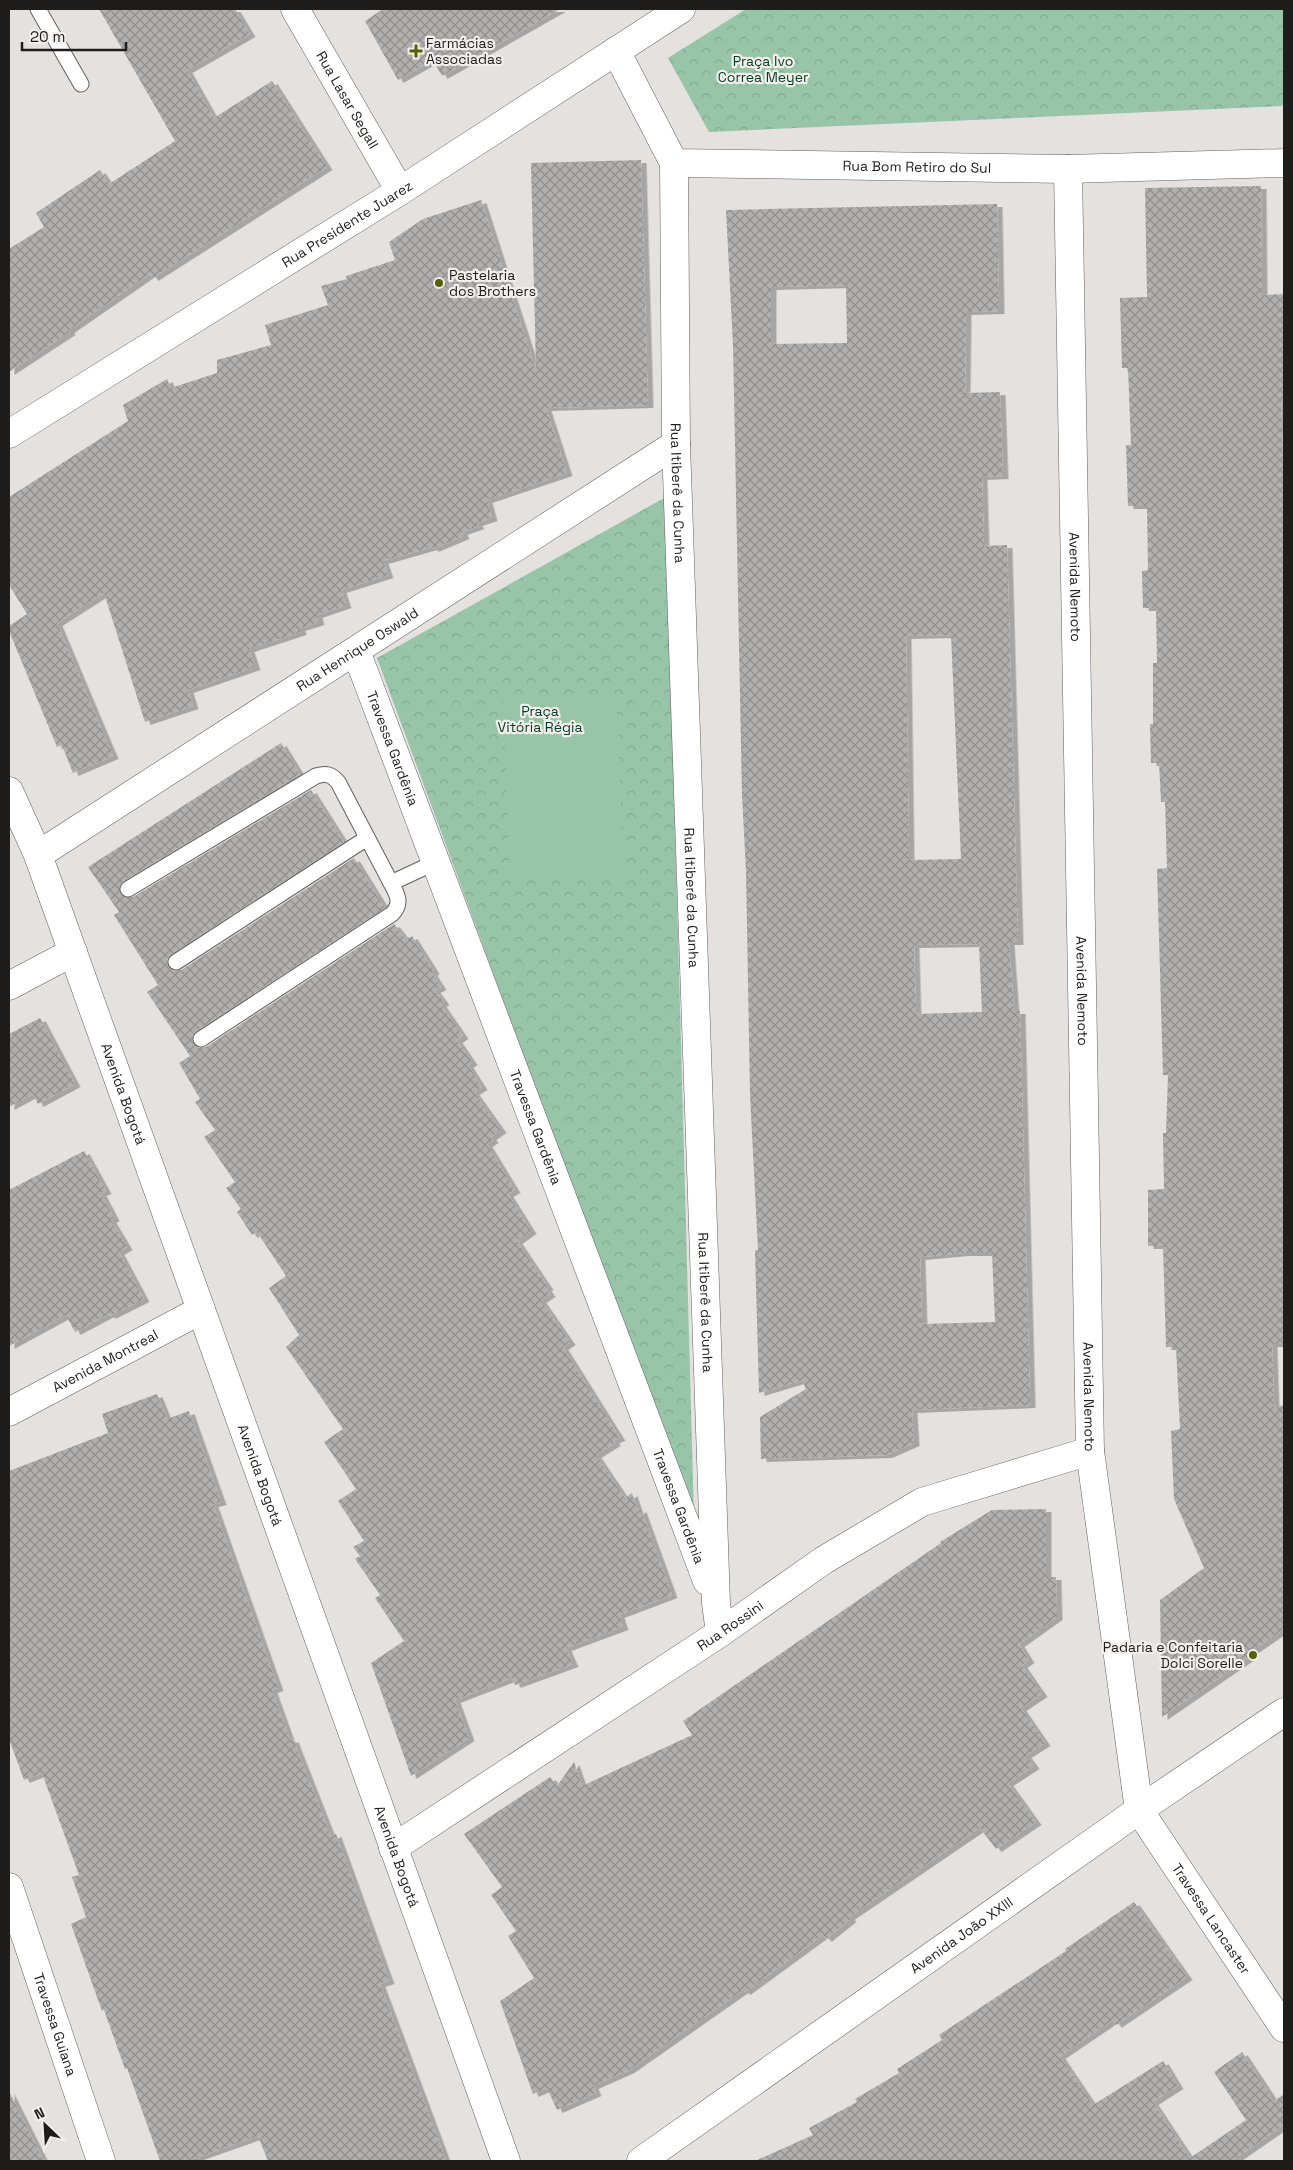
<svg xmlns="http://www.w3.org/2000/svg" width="1293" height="2170" font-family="'Space Grotesk',sans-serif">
  <defs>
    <pattern id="forest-crowns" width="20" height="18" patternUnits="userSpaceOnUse" patternTransform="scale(1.25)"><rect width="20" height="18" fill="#98c5a8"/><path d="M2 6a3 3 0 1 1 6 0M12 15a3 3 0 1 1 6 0" fill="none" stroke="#83a990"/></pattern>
    <pattern id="building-cross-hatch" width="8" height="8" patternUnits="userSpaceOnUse" patternTransform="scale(1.25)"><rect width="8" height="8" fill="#b2b0ae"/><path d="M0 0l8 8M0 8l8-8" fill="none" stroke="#908f8d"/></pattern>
    <filter id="shadow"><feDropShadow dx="5.5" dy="3" stdDeviation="0" flood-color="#0004"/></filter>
  </defs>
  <rect width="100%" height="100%" fill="#e4e1df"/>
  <g fill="url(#forest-crowns)">
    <polygon points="746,9 1284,9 1284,102 1282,106 709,132 668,58"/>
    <polygon points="666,497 694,1518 377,658"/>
  </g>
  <polygon fill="#98c5a8" points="616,694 624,875 510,879 503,699"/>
  <g fill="url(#building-cross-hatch)" fill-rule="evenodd" filter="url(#shadow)">
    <polygon points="99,9 235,9 250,34 187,70 214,118 272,81 327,167 153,278 150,274 69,330 70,332 9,372 9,249 44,227 36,213 100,170 109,184 175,141"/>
    <polygon points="383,9 560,9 442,76 433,60 398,80 365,21"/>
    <polygon points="641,160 648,405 546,408 567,473 487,500 492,518 477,523 479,526 462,532 464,536 433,549 432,547 383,561 388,575 341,590 346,605 317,615 319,622 300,628 301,632 249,649 255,667 188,690 193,706 145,722 104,593 57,623 113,756 73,773 62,745 57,747 9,631 9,626 27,614 9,585 9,497 128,421 123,405 167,379 171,388 217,373 217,360 271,345 265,325 328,305 321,286 347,279 346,276 395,260 389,242 423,219 481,200 536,371 531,163"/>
    <polygon points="1261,186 1262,295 1284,294 1284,401 1281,401 1283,462 1284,461 1284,1344 1272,1344 1274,1407 1284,1405 1284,1629 1246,1655 1248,1658 1162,1717 1160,1600 1204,1568 1174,1499 1171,1431 1180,1429 1176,1347 1166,1347 1163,1246 1148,1246 1148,1190 1164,1189 1163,1133 1166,1133 1168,1075 1163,1075 1157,869 1167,868 1165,802 1161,802 1159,763 1151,763 1150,724 1153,724 1153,663 1157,663 1156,608 1143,608 1142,571 1148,570 1147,506 1128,506 1126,445 1131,445 1128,368 1122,368 1120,298 1147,297 1145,188"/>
    <path d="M997,204L999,311L966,312L965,393L1000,392L1003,476L982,477L984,546L1007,545L1018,942H1009L1014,1011H1020L1030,1405L912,1410L914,1443L887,1455L761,1459L760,1417L806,1389L802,1380L759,1393L755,1250H758L750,1095L746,871L742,795L733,345L726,210ZM846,285L847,343L771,344V287ZM951,635L961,859L909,860L906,636ZM979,944L982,1012L916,1014L914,945ZM963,1253H992L995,1322L922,1324L920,1257Z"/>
    <polygon points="281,743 300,774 123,881 120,885 120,893 124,897 133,897 311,790 344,842 171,954 167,958 168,967 172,971 181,970 354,858 385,908 196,1031 192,1035 193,1044 197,1048 206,1047 394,924 406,939 412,936 434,971 432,973 441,987 435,990 444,1002 441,1004 463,1036 457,1040 472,1062 468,1065 482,1087 474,1092 501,1130 491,1137 493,1140 487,1144 515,1190 508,1194 531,1231 517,1241 548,1287 546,1288 550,1294 541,1300 570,1342 563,1347 620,1438 614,1440 615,1443 596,1455 625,1498 632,1493 638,1511 641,1509 672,1595 619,1615 623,1627 566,1648 573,1664 515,1685 512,1678 455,1700 469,1738 411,1776 371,1663 404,1641 375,1598 380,1595 355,1559 360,1556 353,1547 364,1541 338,1501 356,1489 324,1442 343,1429 286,1347 299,1335 269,1288 286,1276 257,1232 252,1235 237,1212 241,1209 226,1188 235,1182 204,1137 215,1130 195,1102 200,1099 179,1063 190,1056 147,992 158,985 114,915 119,912 88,867"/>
    <polygon points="40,1018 75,1084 38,1104 33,1094 9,1107 9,1034"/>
    <polygon points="84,1151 106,1191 101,1193 114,1218 111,1220 127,1247 119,1252 144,1299 110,1316 109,1314 75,1332 66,1315 9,1346 9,1190"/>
    <polygon points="157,1394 167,1419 189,1411 221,1502 213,1504 278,1688 272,1690 290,1740 293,1739 331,1836 336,1834 389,1981 380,1984 446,2161 268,2161 258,2136 187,2161 160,2161 127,2068 125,2069 104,2010 102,2011 71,1924 86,1917 72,1877 79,1875 42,1773 24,1780 9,1739 9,1471 108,1433 102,1414"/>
    <polygon points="1046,1509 1046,1577 1056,1577 1057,1617 1019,1644 1029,1660 1022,1665 1042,1694 1021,1708 1045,1743 1026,1755 1034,1766 1008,1783 1036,1822 996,1849 980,1828 849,1917 851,1919 826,1939 823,1935 745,1992 743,1990 629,2070 593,2086 596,2093 557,2110 547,2088 533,2094 500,2001 534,1978 508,1936 516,1931 491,1895 502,1887 464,1834 550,1777 557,1786 574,1762 582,1786 692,1735 683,1721 941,1543 940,1542 992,1510"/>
    <polygon points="1134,1902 1187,1977 1116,2025 1113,2020 1060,2056 1093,2105 1163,2061 1178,2086 1153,2102 1190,2158 1246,2120 1214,2072 1242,2052 1271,2096 1270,2097 1273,2102 1284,2094 1284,2125 1232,2161 755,2161 813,2135 809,2128 857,2102 855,2099 899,2073 897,2069 942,2040 939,2035 1066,1951 1065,1949"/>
    <polygon points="9,2091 44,2161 9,2161"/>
  </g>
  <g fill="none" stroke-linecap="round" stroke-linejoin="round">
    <g stroke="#625f5e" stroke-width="17">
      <g id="service">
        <polyline points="38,9 81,84"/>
        <path d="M128,889L316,776C326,773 331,774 338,782L391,883L436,862"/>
        <polyline points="176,962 367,838"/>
        <path d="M201,1039L392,914C402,904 398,895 391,883"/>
      </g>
    </g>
    <g stroke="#625f5e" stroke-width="29">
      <g id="minor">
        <path id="s1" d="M295,9L400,191"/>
        <path id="s2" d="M616,51L674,163L1068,169L1284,163"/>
        <path id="s3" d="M674,163L676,444L716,1603L720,1633"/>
        <path id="s4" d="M1068,169L1090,1451L1139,1810L1284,2028"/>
        <path id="s5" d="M356,651L707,1581"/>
        <path id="s6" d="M38,855L676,444"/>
        <polyline points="9,986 73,952"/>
        <path id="s7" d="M393,1848L720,1633L824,1560L922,1502L1090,1451"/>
        <path id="s8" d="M9,1887L101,2161"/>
        <path id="s9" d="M641,2161L1139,1810L1284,1712"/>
      </g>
    </g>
    <g stroke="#625f5e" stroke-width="29">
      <g id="tertiary">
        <path id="s10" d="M9,434L400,191L681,9"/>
        <path id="s11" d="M9,791L38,855L506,2161"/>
        <path id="s12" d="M9,1412L201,1310"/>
      </g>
    </g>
    <use href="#service" stroke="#fff" stroke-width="15"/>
    <use href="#minor" stroke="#fff" stroke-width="28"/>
    <use href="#tertiary" stroke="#fff" stroke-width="28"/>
  </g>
  <g fill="#556204" stroke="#f1eeec" stroke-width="2">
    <path d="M413.5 43.5h5v5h5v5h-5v5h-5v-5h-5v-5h5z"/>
    <circle cx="439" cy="283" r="5"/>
    <circle cx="1253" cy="1655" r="5"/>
  </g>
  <g text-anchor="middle" stroke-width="4.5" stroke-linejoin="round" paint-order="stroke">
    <g font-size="14" fill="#1e1d1c" stroke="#f1eeec" text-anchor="start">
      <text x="426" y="48">Farmácias<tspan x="426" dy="16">Associadas</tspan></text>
      <text x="449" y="280">Pastelaria<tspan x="449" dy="16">dos Brothers</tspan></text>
      <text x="1243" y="1652" text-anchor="end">Padaria e Confeitaria<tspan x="1243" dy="16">Dolci Sorelle</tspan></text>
    </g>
    <g font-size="14" fill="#033d22" stroke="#f1eeec">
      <text x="763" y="66">Praça Ivo<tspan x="763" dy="16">Correa Meyer</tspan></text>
      <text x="540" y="716">Praça<tspan x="540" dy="16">Vitória Régia</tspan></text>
    </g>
    <g font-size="14" fill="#1e1d1c" stroke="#f1eeec">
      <text dy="5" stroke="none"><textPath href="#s1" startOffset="105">Rua Lasar Segall</textPath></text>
      <text dy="5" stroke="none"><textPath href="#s2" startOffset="369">Rua Bom Retiro do Sul</textPath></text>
      <text dy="5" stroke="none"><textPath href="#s10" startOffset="398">Rua Presidente Juarez</textPath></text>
      <text dy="5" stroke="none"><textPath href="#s3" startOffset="330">Rua Itiberê da Cunha</textPath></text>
      <text dy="5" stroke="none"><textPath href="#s4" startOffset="418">Avenida Nemoto</textPath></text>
      <text dy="5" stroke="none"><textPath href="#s6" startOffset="380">Rua Henrique Oswald</textPath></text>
      <text dy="5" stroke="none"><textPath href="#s5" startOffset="104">Travessa Gardênia</textPath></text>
      <text dy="5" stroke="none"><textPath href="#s3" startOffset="735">Rua Itiberê da Cunha</textPath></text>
      <text dy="5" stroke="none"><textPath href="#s4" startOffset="822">Avenida Nemoto</textPath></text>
      <text dy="5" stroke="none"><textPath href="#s11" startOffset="324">Avenida Bogotá</textPath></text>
      <text dy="5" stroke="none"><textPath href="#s5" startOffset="509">Travessa Gardênia</textPath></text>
      <text dy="5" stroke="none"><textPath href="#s3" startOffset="1140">Rua Itiberê da Cunha</textPath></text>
      <text dy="5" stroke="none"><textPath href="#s12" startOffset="109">Avenida Montreal</textPath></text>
      <text dy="5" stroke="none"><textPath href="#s4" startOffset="1228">Avenida Nemoto</textPath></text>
      <text dy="5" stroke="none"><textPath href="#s11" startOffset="729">Avenida Bogotá</textPath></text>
      <text dy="5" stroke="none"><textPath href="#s5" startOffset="914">Travessa Gardênia</textPath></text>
      <text dy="5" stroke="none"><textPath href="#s7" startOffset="404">Rua Rossini</textPath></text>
      <text dy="5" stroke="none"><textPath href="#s11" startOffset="1134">Avenida Bogotá</textPath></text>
      <text dy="5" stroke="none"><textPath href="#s4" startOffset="1775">Travessa Lancaster</textPath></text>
      <text dy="5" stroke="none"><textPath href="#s9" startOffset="392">Avenida João XXIII</textPath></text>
      <text dy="5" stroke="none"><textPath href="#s8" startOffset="145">Travessa Guiana</textPath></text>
    </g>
  </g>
  <rect width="1293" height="2170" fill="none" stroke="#1e1d1c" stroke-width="20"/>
  <g transform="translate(45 2125) rotate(335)" stroke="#f1eeec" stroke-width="4" paint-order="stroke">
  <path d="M0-4L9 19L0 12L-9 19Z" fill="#1e1d1c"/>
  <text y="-8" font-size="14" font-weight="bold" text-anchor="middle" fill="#1e1d1c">N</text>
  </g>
  <path d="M22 42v8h104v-8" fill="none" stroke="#1e1d1c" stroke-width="2.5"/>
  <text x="30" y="42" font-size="15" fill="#1e1d1c" stroke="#f1eeec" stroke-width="4" paint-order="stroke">20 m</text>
</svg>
